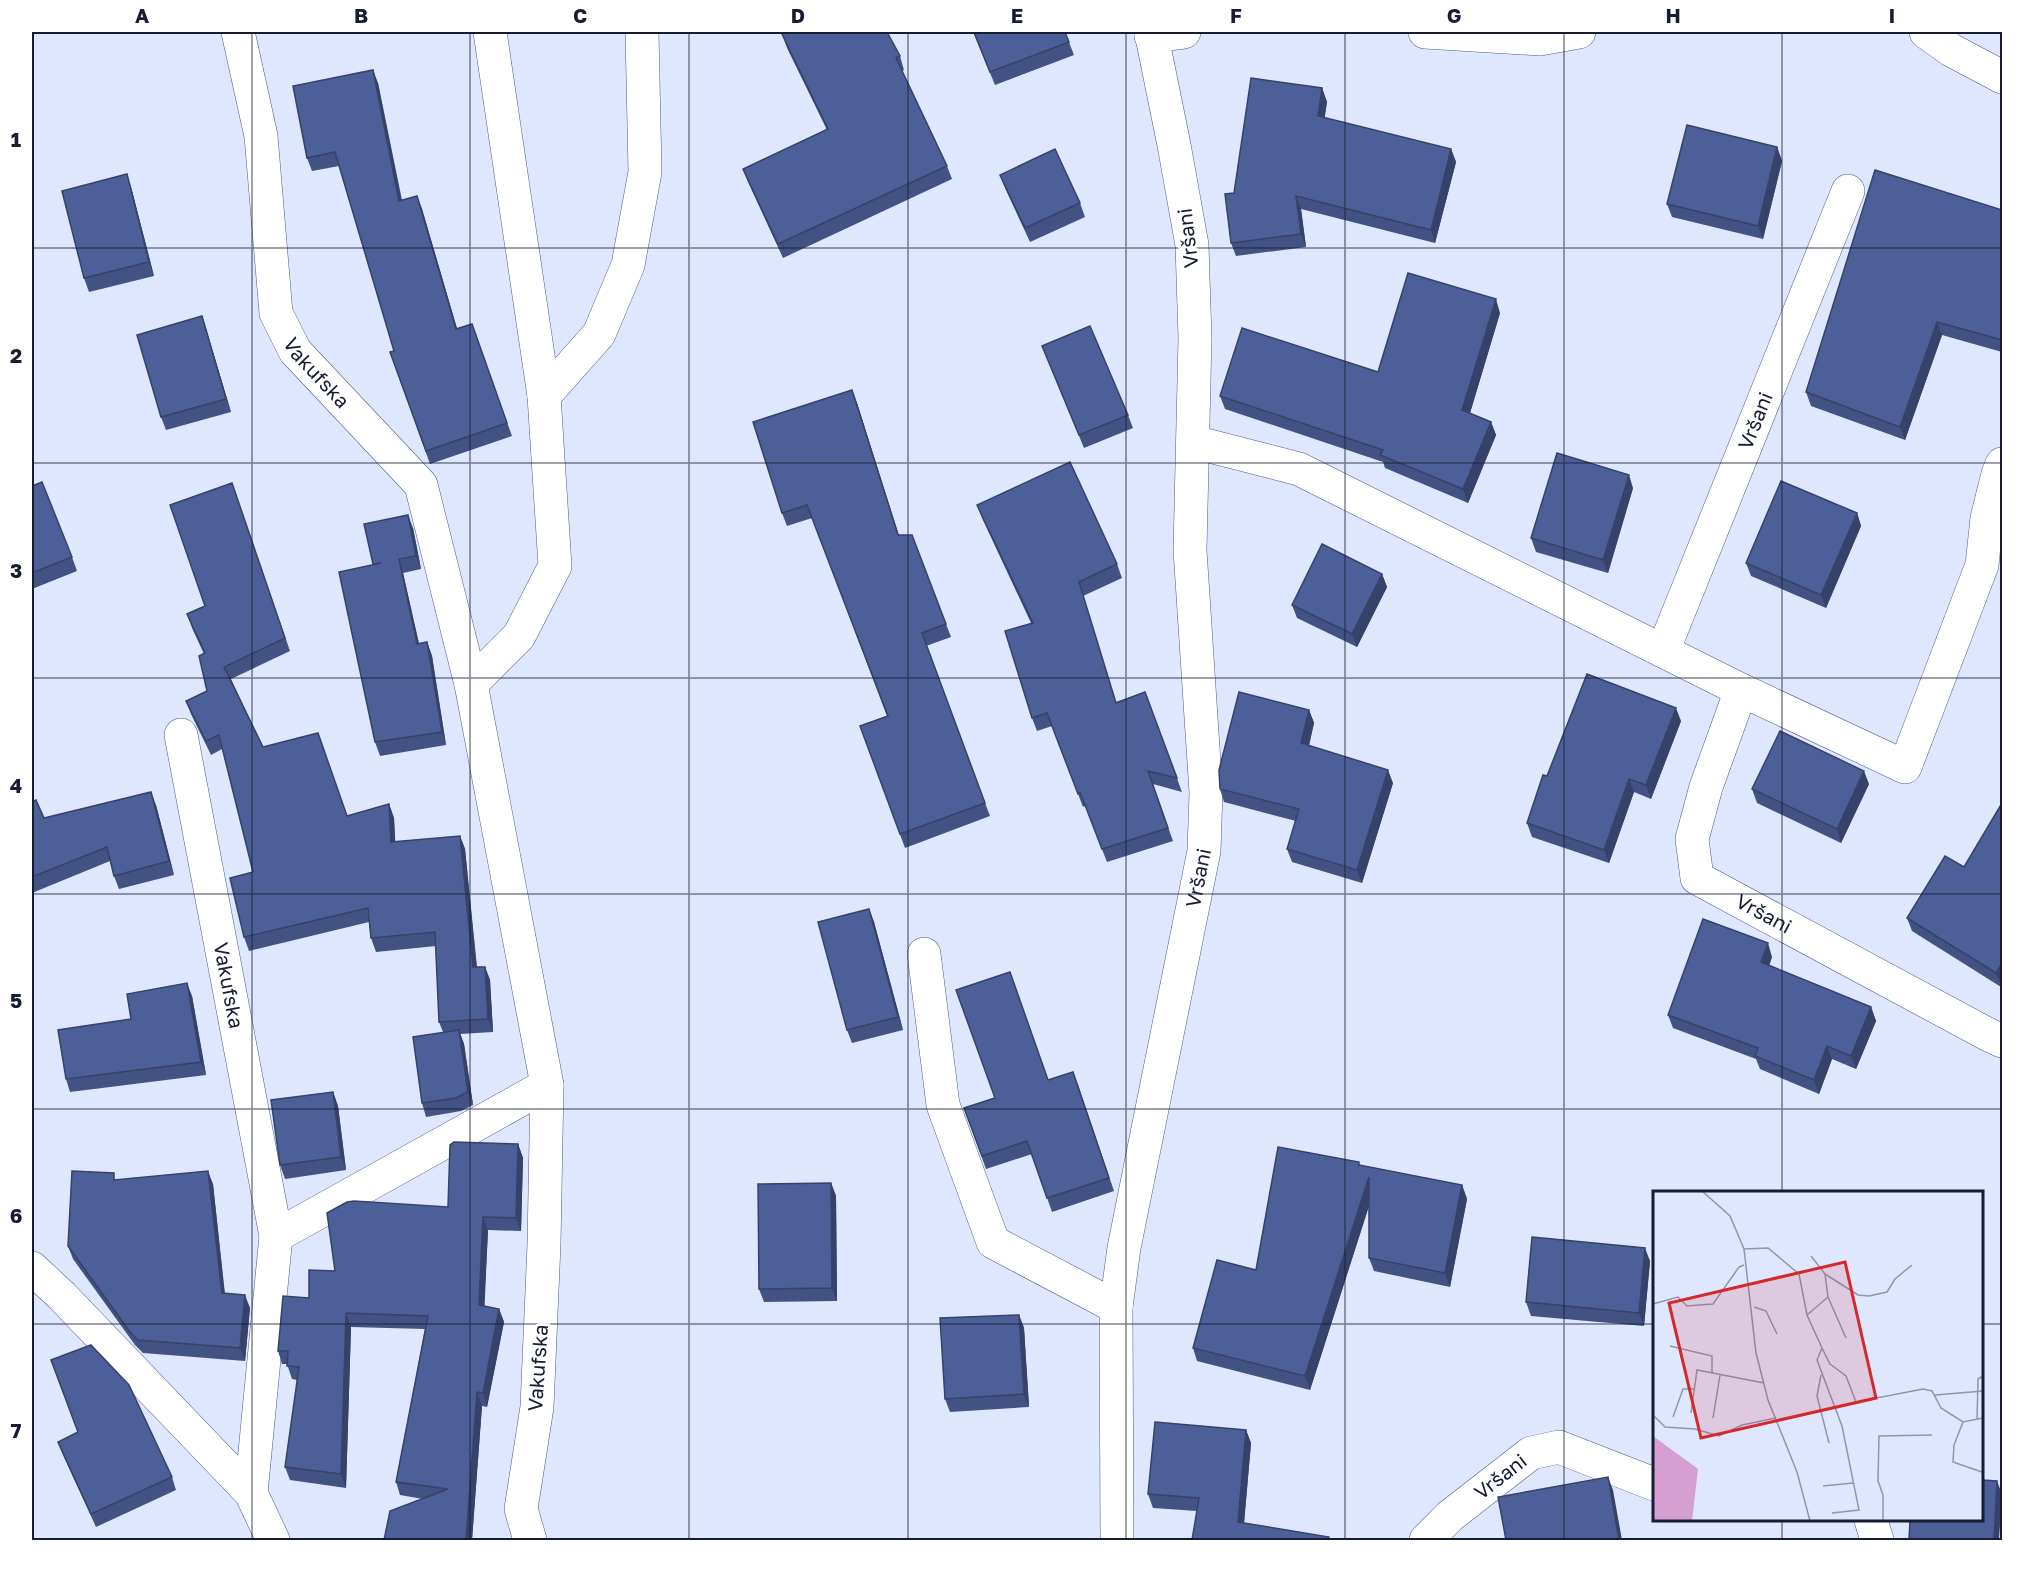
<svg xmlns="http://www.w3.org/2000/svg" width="2034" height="1572" font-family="'Golos Text',sans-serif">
  <rect width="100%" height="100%" fill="#dfe7fe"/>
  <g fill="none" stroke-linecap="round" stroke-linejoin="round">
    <g stroke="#4b5b8c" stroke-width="34">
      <g id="street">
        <path id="s1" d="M238,32L261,136L276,313L295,351L421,485L471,684L547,1085L544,1244L537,1407L521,1509L530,1540"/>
        <polyline points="1425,32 1540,39 1579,32"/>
        <polyline points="1926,32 1951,50 2002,77"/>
        <polyline points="1151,36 1184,32"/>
        <polyline points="544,396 599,334 628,265 645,172 642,32"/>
        <polyline points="1194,442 1299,469 1741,690 1905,767 1982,565 1987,518 1998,474 2002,464"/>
        <path id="s2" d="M1663,651L1848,191"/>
        <polyline points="471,684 519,636 555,566 544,396 490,32"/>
        <path id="s3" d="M1741,690L1706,787L1692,839L1697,878L1987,1034L2002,1041"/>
        <path id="s4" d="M181,735L276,1236"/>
        <polyline points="924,954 943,1105 993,1242 1116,1307"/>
        <polyline points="32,1268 62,1296 251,1493"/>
        <polyline points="1871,1520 1877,1540"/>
        <polyline points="273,1540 251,1493 276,1236 547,1085"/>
        <path id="s5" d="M1117,1540L1116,1307L1124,1248L1204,851L1206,793L1190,550L1195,338L1192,245L1174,145L1151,32"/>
        <path id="s6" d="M1426,1540L1450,1516L1531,1453L1559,1447L1654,1484"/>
      </g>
    </g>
    <use href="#street" stroke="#fff" stroke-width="33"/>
  </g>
  <g fill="#425283">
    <polygon points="973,32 1065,32 1074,55 995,85"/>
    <polygon points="782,34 900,56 904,70 902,71 947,166 952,179 783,258 748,182 743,169 827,130 787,48"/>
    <polygon points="378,83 402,200 417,196 422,209 457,329 472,324 512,436 430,464 390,352 394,351 339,166 312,171 307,158"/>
    <polygon points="1322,88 1327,102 1324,118 1451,149 1456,162 1435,243 1301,209 1306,247 1236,256 1231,243 1234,193"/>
    <polygon points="1777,147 1782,161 1763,239 1672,217 1667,204"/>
    <polygon points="1000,175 1080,203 1085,217 1030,242 1005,188"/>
    <polygon points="131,187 154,276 89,292 84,278"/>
    <polygon points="2002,210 2002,352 1942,335 1905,440 1811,406 1806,392"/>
    <polygon points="1500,313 1470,413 1491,422 1496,435 1468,503 1385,468 1383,462 1225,409 1220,396 1378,372"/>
    <polygon points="202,316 206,329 231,412 166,430 161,417"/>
    <polygon points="1042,346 1128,415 1133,428 1084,448"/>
    <polygon points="857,403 898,535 912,535 951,637 926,646 990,816 905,848 860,726 887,716 812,518 787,526 782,513"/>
    <polygon points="232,483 290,651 231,679 263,747 347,816 389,804 394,818 395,842 460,836 465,849 477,967 485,967 490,980 493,1032 460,1034 464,1044 473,1105 461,1111 426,1117 422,1103 443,1032 439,1022 436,946 376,952 371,938 369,922 249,951 244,937 253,872 222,749 211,755 191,714 186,701 207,691 204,654 192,628 187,614 205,606"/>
    <polygon points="32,486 72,557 77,571 32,589"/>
    <polygon points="1633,488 1608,573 1536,552 1531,538"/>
    <polygon points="977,505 1117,564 1122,578 1083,596 1116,702 1145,692 1182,792 1153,784 1173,841 1107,862 1085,806 1083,807 1052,726 1037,731 1032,718 1031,623 982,518"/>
    <polygon points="1857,513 1861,526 1826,608 1751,576 1746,563"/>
    <polygon points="413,528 421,569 403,573 419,644 427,642 432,656 446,745 380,756 375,742 373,565"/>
    <polygon points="1382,574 1387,587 1357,647 1297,618 1292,605"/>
    <polygon points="1309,710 1314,723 1309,746 1393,783 1362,883 1292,862 1287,849 1296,821 1224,802 1220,789"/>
    <polygon points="1681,721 1651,799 1634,792 1609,863 1532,837 1527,823 1547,776"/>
    <polygon points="1869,784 1841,843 1757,803 1752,789"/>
    <polygon points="32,802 44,818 156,805 174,875 119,889 114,876 110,861 32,893"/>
    <polygon points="1964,867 2001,987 1912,931 1907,918"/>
    <polygon points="869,909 874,922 903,1030 852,1043 847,1030"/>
    <polygon points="1772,957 1769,966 1871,1007 1876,1021 1856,1069 1832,1059 1819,1094 1760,1069 1756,1059 1673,1028 1668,1015"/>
    <polygon points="192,996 206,1075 70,1092 66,1079 131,1019"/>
    <polygon points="1048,1080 1078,1085 1114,1191 1052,1212 1032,1154 986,1169 964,1108"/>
    <polygon points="333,1092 338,1106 346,1170 285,1179 280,1165"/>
    <polygon points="518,1144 523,1158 521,1231 488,1230 484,1306 499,1309 504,1322 487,1407 482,1406 472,1540 423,1499 400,1495 396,1482 425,1329 351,1327 346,1488 290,1480 285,1467 297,1380 292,1379 287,1364 282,1364 278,1351 309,1298 335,1271 448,1207"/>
    <polygon points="1360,1165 1462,1185 1467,1199 1450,1287 1374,1271 1369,1258 1369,1206 1310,1390 1197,1361 1193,1348 1256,1270"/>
    <polygon points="117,1180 213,1184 225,1294 250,1308 245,1361 143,1353 135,1345 73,1259 68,1246"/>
    <polygon points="831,1183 836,1196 837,1301 764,1302 759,1289"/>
    <polygon points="1650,1261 1644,1326 1531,1316 1526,1302"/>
    <polygon points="1019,1315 1024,1328 1029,1407 950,1412 945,1399"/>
    <polygon points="1246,1430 1251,1443 1244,1523 1192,1540 1197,1511 1153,1508 1148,1494"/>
    <polygon points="58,1442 172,1477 176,1490 96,1527 63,1455"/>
  </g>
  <g fill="#36426a">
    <polygon points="373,70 378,83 404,214 399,201"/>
    <polygon points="1322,88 1327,102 1323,130 1318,116"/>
    <polygon points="1777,147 1782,161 1763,239 1758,226"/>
    <polygon points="1451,149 1456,162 1435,243 1431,230"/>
    <polygon points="127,174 131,187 154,276 149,262"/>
    <polygon points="417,196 422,209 461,342 456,329"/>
    <polygon points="1296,196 1301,209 1306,247 1301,234"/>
    <polygon points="1496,299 1500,313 1467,423 1462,410"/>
    <polygon points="202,316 206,329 231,412 226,399"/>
    <polygon points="1937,322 1942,335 1905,440 1900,427"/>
    <polygon points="852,390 857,403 903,548 898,535"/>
    <polygon points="1491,422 1496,435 1468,503 1463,489"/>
    <polygon points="1629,475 1633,488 1608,573 1603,560"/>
    <polygon points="1857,513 1861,526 1826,608 1821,595"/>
    <polygon points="408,515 413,528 421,569 416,556"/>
    <polygon points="399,559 403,573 422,657 417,644"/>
    <polygon points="1382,574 1387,587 1357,647 1352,634"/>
    <polygon points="427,642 432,656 446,745 442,732"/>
    <polygon points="1676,708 1681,721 1651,799 1646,785"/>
    <polygon points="1309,710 1314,723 1306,757 1301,743"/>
    <polygon points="1388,770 1393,783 1362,883 1357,870"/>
    <polygon points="1864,771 1869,784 1841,843 1837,829"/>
    <polygon points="1629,779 1634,792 1609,863 1604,850"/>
    <polygon points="151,792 156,805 174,875 169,861"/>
    <polygon points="389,804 394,818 396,856 391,842"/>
    <polygon points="460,836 465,849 478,981 473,967"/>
    <polygon points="869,909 874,922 903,1030 898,1017"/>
    <polygon points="1768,943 1772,957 1765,976 1761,962"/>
    <polygon points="2002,963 2002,985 2001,987 1996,973"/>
    <polygon points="485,967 490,980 493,1032 488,1019"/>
    <polygon points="187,983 192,996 206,1075 201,1062"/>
    <polygon points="1871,1007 1876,1021 1856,1069 1851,1056"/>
    <polygon points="459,1030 464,1044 473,1105 468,1092"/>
    <polygon points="1827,1046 1832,1059 1819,1094 1814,1080"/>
    <polygon points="333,1092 338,1106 346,1170 341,1157"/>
    <polygon points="518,1144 523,1158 521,1231 516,1218"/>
    <polygon points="208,1171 213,1184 226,1307 222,1293"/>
    <polygon points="1369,1177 1374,1190 1310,1390 1305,1376"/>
    <polygon points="831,1183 836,1196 837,1301 832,1288"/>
    <polygon points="1462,1185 1467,1199 1450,1287 1445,1273"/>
    <polygon points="483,1217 488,1230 484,1318 479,1305"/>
    <polygon points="1645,1248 1650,1261 1644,1326 1639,1313"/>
    <polygon points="245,1295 250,1308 245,1361 240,1348"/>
    <polygon points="499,1309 504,1322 487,1407 483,1393"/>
    <polygon points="346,1313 351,1327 346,1488 341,1474"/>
    <polygon points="1019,1315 1024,1328 1029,1407 1024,1394"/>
    <polygon points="477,1392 482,1406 472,1540 466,1540"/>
    <polygon points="1246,1430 1251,1443 1243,1535 1238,1522"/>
    <polygon points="1608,1477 1613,1490 1622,1540 1619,1540"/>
    <polygon points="1997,1481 2002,1494 1999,1540 1994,1540"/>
  </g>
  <g fill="#4d5f98" stroke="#36426a" stroke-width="1.5">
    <polygon points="787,32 887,32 900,56 896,58 947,166 778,244 743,169 828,129 782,34"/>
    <polygon points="974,32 1065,32 1069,42 990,72"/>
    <polygon points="373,70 399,201 417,196 456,329 472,324 507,423 426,451 390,352 394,351 335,152 307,158 293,86"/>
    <polygon points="1251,78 1322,88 1318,116 1451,149 1431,230 1296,196 1301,234 1231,243 1225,194 1234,193"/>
    <polygon points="1687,125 1777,147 1758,226 1667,204"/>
    <polygon points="1055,149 1080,203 1025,228 1000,175"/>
    <polygon points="1875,170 2002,210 2002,340 1937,322 1900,427 1806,392"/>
    <polygon points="127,174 149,262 84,278 62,191"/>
    <polygon points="1408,273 1496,299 1462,410 1491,422 1463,489 1380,455 1383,450 1220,396 1242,328 1378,372"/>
    <polygon points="202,316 226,399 161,417 137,335"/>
    <polygon points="1090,326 1128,415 1079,435 1042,346"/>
    <polygon points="852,390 898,535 912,535 946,624 922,633 985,803 900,834 860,726 888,716 807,505 782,513 753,422"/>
    <polygon points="1557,453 1629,475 1603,560 1531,538"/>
    <polygon points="1070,462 1117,564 1079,582 1116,703 1145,692 1177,778 1148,771 1168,828 1102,849 1080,792 1078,794 1047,713 1032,718 1005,631 1033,623 977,505"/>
    <polygon points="1781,481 1857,513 1821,595 1746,563"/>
    <polygon points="42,482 72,557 32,573 32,486"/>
    <polygon points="232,483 285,638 224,667 263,747 318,733 347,816 389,804 391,842 460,836 473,967 485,967 488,1019 439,1022 435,932 371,938 368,908 244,937 230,878 253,872 219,735 206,741 186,701 207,691 199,656 205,653 187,614 205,606 170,505"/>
    <polygon points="408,515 416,556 399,559 417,644 427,642 442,732 375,742 339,572 381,563 373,564 364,524"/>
    <polygon points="1322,544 1382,574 1352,634 1292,605"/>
    <polygon points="1587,674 1676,708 1646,785 1629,779 1604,850 1527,823 1543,775 1547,776"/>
    <polygon points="1239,692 1309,710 1301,743 1388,770 1357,870 1287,849 1299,809 1220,789 1219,770"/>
    <polygon points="1780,731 1864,771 1837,829 1752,789"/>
    <polygon points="151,792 169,861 114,876 107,847 32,877 32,802 36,800 44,818"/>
    <polygon points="2002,803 2002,963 1996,973 1907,918 1945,856 1964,867"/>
    <polygon points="869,909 898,1017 847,1030 818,922"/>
    <polygon points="1703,919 1768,943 1761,962 1871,1007 1851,1056 1827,1046 1814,1080 1755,1056 1758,1048 1668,1015"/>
    <polygon points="1010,972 1048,1080 1073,1072 1109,1178 1047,1198 1027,1141 982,1156 964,1108 995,1098 956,990"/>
    <polygon points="187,983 201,1062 66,1079 58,1030 131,1019 127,994"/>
    <polygon points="459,1030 468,1092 456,1098 422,1103 413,1037"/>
    <polygon points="333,1092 341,1157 280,1165 271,1100"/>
    <polygon points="454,1142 518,1144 516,1218 483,1217 479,1305 499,1309 483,1393 477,1392 466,1540 384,1540 390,1511 448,1489 396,1482 428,1316 346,1313 341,1474 285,1467 299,1367 287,1366 288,1351 278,1351 283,1296 309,1298 309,1270 335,1271 327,1213 347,1202 354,1201 448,1207 450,1145"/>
    <polygon points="1278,1147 1359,1162 1359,1165 1462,1185 1445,1273 1369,1258 1369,1177 1305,1376 1193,1348 1217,1260 1256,1270"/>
    <polygon points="72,1171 114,1173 114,1180 208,1171 222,1293 245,1295 240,1348 138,1340 130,1332 68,1246"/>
    <polygon points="831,1183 832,1288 759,1289 758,1184"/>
    <polygon points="1532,1237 1645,1248 1639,1313 1526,1302"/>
    <polygon points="1019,1315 1024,1394 945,1399 940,1318"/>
    <polygon points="91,1345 129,1385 172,1477 91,1514 58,1442 78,1432 51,1360"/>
    <polygon points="1155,1422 1246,1430 1238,1522 1329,1537 1328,1540 1192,1540 1199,1498 1148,1494"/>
    <polygon points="1608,1477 1619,1540 1506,1540 1498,1497"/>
    <polygon points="1982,1480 1997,1481 1994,1540 1909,1540 1910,1520 1982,1520"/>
  </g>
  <path fill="none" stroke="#161c31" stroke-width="1.5" stroke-opacity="0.55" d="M252,32V1540M470,32V1540M689,32V1540M908,32V1540M1126,32V1540M1345,32V1540M1564,32V1540M1782,32V1192M32,248H2002M32,463H2002M32,678H2002M32,894H2002M32,1109H2002M32,1324H1654M1982,1324H2002M1782,1520V1540"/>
  <g text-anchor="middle" stroke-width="6" stroke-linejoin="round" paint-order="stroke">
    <g font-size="20" fill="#161c31" stroke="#fff">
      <text transform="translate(1188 238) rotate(-97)" y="7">Vršani</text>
      <text dy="7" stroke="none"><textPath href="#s1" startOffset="357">Vakufska</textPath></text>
      <text dy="7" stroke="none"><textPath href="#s2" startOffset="248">Vršani</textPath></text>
      <text dy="7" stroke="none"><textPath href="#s5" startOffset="670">Vršani</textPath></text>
      <text dy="7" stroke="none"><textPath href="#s3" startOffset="272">Vršani</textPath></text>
      <text dy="7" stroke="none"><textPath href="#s4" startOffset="255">Vakufska</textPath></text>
      <text transform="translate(538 1368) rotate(-86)" y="7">Vakufska</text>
      <text dy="7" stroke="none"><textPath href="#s6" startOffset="98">Vršani</textPath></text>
    </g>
  </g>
  <g transform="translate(1653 1191)">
    <rect width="330" height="330" fill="#dfe7fe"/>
    <path d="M0,245L45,278L39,330H0Z" fill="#d69fd2"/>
    <path fill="none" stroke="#8f96ac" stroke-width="1.5" d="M49,0L77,25L91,58L103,162L115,209L144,281L157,330M91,58L115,57L146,83L154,124L169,157L177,173L193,185L203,211L270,198L279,200L288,217L310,231L330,227M172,83L205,104L216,105L234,101L242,88L259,74M175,106L193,147M0,113L25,106L34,115L60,113L86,76L91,74M101,116L113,120L124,143M154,124L175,106L172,83L158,65M17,155L59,165V182M169,157L164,169L189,235L206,319L179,322M168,184L164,205L176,252M282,204L330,200M38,222L44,179L111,192M0,224L12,236L42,238L66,245L89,234L123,227M20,226L30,198H41M60,227L67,184M324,228L325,188L330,185M310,231L301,254L300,271L329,281M170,295L200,292M230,330V304L225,290L226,245L279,244"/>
    <path fill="#d62828" fill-opacity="0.15" stroke="#d62828" stroke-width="3" d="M192,71L223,207L48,247L16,112Z"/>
    <rect width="330" height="330" fill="none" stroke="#161c31" stroke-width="3"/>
  </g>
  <rect width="2034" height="1572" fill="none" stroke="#ffffff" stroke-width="66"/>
  <rect x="33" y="33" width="1968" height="1506" fill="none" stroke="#161c31" stroke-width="2"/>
  <g font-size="20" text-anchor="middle" font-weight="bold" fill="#161c31">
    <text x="142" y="23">A</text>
    <text x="361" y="23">B</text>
    <text x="580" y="23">C</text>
    <text x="798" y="23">D</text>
    <text x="1017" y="23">E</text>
    <text x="1236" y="23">F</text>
    <text x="1454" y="23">G</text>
    <text x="1673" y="23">H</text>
    <text x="1892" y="23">I</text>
    <text x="16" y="147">1</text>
    <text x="16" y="363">2</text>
    <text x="16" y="578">3</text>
    <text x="16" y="793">4</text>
    <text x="16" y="1008">5</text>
    <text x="16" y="1223">6</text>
    <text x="16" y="1438">7</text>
  </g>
</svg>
